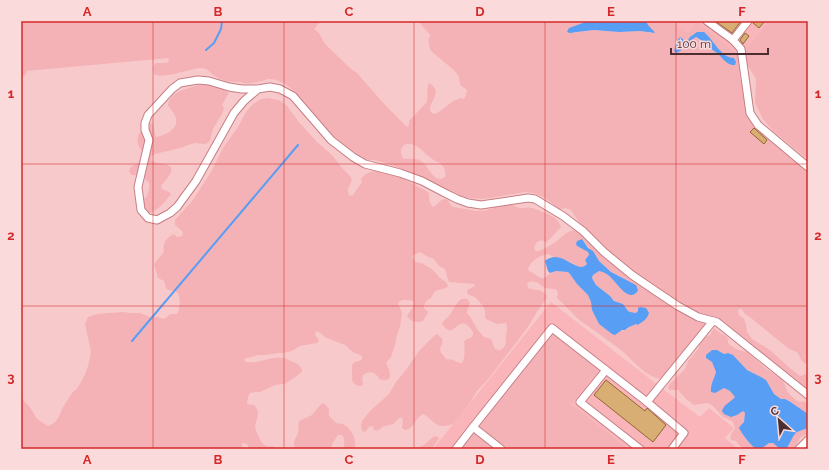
<svg xmlns="http://www.w3.org/2000/svg" width="829" height="470" font-family="Raleway,sans-serif">
  <rect width="100%" height="100%" fill="#f8c9cb"/>
  <g fill="#f9b5ba">
    <polygon points="672,21 768,21 745,51 738,54 697,22 688,33"/>
    <polygon points="551,302 659,386 700,417 709,408 734,428 725,438 738,449 629,449 571,404 477,428 505,449 496,449 474,432 460,449 433,449"/>
  </g>
  <g fill="#f4b2b6" fill-rule="evenodd">
    <path d="M21,21H321L314,29L319,33L325,44L350,68L357,73L385,105L407,127L409,125V121L427,102C428,95 426,89 429,83C444,92 429,102 430,109C430,112 432,113 434,114C444,111 450,100 461,98L464,99L466,95L467,90L460,85L459,77L455,71L432,52C429,48 428,42 429,37L431,36L418,21H588L580,24L573,33L594,30L619,32L640,31L651,33L653,29L649,28L646,21H672L688,33L697,22L738,54L740,80L742,83L747,110L757,127L808,171V364C800,363 801,357 797,352L789,349L751,318L745,314L741,308L738,310L739,315L744,319L746,324L747,332L752,339L770,350L791,369L800,376L808,373V391L741,337L725,322L716,317L699,313L657,289L606,250L579,222L571,210L565,208L563,209H559L545,198L534,193L525,192L496,197L482,199L469,198L460,195L432,182L392,165L375,160H368L351,150L334,137L295,92C288,85 278,78 268,79C264,80 260,82 256,82C253,83 247,84 244,83C243,83 242,82 241,82C240,82 236,82 235,82C232,82 229,81 226,81C222,80 218,78 215,76C210,73 208,68 202,68C190,68 164,80 154,74L153,67L156,63H164L168,62L169,58L26,71L27,72L25,75L21,77ZM693,34H707C712,44 721,53 730,58L723,59L716,51L709,48L707,45L695,37L689,41L685,48L674,51L680,38L684,40H688ZM406,144C419,143 422,152 431,158C434,161 439,162 442,165C445,168 446,172 445,177C434,185 429,166 421,161C416,158 409,159 404,159C399,154 400,147 406,144Z"/>
    <polygon points="768,21 808,21 808,160 772,130 763,119 755,103 756,79 748,66 746,61 745,51"/>
    <path d="M200,85C211,85 220,86 229,93L222,105L224,108L223,112L213,129L210,140L208,143L204,144L196,143L191,144L180,148L155,154L151,157V160C155,163 159,163 164,164C180,167 166,179 161,186L162,189L169,192L171,194C164,203 157,212 146,214L141,203C147,197 150,192 149,183C144,176 139,175 131,175L129,171C131,165 137,164 143,161C143,159 144,157 143,155C143,151 138,147 138,143C136,134 144,125 152,123C155,127 154,132 156,137C165,136 181,128 175,116C174,112 170,109 168,105C170,91 189,88 200,85Z"/>
    <path d="M267,98L279,100L287,106L299,122L317,142L332,155L343,169L350,176L352,180C350,186 346,189 349,195L351,196L353,195L362,182L361,179C364,175 368,172 374,171C386,169 419,186 429,193C429,198 429,203 433,207C439,205 440,197 448,200C449,202 451,206 453,207C454,207 459,208 459,208C469,209 477,213 487,210C493,209 498,205 504,204C513,203 515,208 522,208C525,208 528,207 531,208C534,208 537,210 540,211C548,214 558,217 561,227L547,242H544L542,240L537,242C535,245 533,248 536,251H539C544,249 549,246 554,243C561,239 566,230 576,230L696,319L707,325L662,379C645,377 634,361 622,351C612,343 602,336 592,329C587,325 581,322 577,318C570,311 564,304 557,298C560,286 553,290 546,288C539,286 539,280 529,282L527,284L528,288C536,291 541,288 547,296L546,299L538,310L528,327L489,378L477,391L469,404L453,424C450,425 446,426 443,426C435,427 430,417 423,414C415,418 414,429 405,430L402,428L403,420L401,417L399,418L393,424L382,427C380,430 378,431 374,430L373,428V426C368,426 368,429 365,432L362,431L361,426L362,421L370,411L389,394L396,382L406,370L419,351L435,335L437,334C438,335 441,338 442,338C445,346 435,348 444,356C445,357 445,358 446,359C448,360 451,359 453,360C456,361 458,363 462,363C465,359 465,347 464,342L465,340L472,337C474,333 473,331 470,328C462,318 458,327 450,331L445,328L442,323C445,319 449,317 451,313C456,306 458,297 467,299L470,303L467,311V313L471,318L477,329L484,337L491,339C495,344 491,350 501,350C506,346 506,343 506,337C506,332 508,329 506,323L497,324L486,319L485,317V311L483,306L475,297L469,295L467,293V290L475,286L474,284L449,282L448,280L445,269L439,266L434,259L428,257L420,252L412,256L415,262L422,263L428,267L430,268L434,271L440,278L446,282L448,286L446,288L435,291L431,298L426,301L424,306V308L428,312L427,314L423,321C416,323 411,322 407,316C410,311 416,306 413,301C407,300 403,298 398,303L402,313L400,327L397,335L395,345L391,357L386,363C391,372 394,384 379,379C375,371 369,371 363,375L362,379L363,383L362,386C357,386 354,385 352,380C353,375 351,370 352,365L355,362L362,360V356L358,354L354,353L345,345L332,340L325,337L319,332L316,331L315,335L319,340L317,343L300,346L292,351L283,353H279L266,355H258L244,359L246,362C259,364 272,355 284,358C286,358 290,361 293,362C298,364 302,366 302,372L291,380L284,384L275,385L260,392H255L250,393L248,397L247,404L254,405C261,412 257,417 255,426C255,429 257,432 258,435C261,442 264,448 273,446L277,449H250L247,444L243,443L242,444V449H21V398L30,407L37,419L48,426C60,422 59,413 65,404C67,401 69,397 72,393C74,391 77,389 78,387C85,377 90,363 91,351L85,324L88,317L97,314L123,312L130,313H140L150,317H157L164,319L167,317L170,314H177C180,309 182,294 175,291C174,291 169,290 168,290L166,288L164,281L158,278L154,264L164,252C162,243 167,237 174,234L177,237L182,236L183,232L175,225V220L193,200L211,172L223,148L238,127L246,112L253,104L261,99ZM582,239L599,261L611,272L636,285L629,294L622,290L614,280L607,273L599,271C596,273 593,274 592,278L596,285L610,296L615,301L623,304L628,311L630,312L636,313L638,311L648,316L645,320L638,325L636,324L629,327L628,329L612,334L599,324L592,310L591,302L588,295L577,284L574,277L570,274L568,272L555,271L548,275C542,283 535,273 529,271L528,269C531,260 539,256 548,254C554,258 562,258 570,262C573,263 576,266 579,267C583,268 585,267 587,264L585,260L589,255L588,252L577,246Z"/>
    <path d="M714,328C716,329 717,331 719,332C724,336 729,334 728,343L730,345L738,350L747,352L765,368L783,380L787,391L790,395L797,401L800,402L803,401L808,404V414L789,401L785,399H781L774,394L766,380L759,376L747,370L733,355L728,353L724,354L717,350H712L709,352L706,358L712,362L716,372L710,388L721,389L724,388L730,391L736,397L733,400L729,402L731,417L737,415L743,410L745,413L744,422L741,425V431C744,434 744,438 747,441C750,443 752,444 754,447L766,445L769,443H773L780,449H742L736,441L731,440C729,435 733,432 735,428L734,425L732,421L723,417L712,405L707,403L694,405L686,399L678,390H669L668,386L685,369L688,361L699,348V343L702,338L710,335Z"/>
    <polygon points="552,331 600,368 571,404 629,449 505,449 477,427"/>
    <path d="M324,403L329,409V416C331,418 334,421 336,423C338,424 341,423 343,424C353,430 356,438 355,449H343C345,444 345,440 342,435H338L332,444L331,449H295C292,440 296,440 298,432C299,428 298,425 299,421L312,415L321,404Z"/>
    <polygon points="808,428 808,433 800,438 796,446 794,449 786,449 787,448 794,435 797,432"/>
    <polygon points="474,432 496,449 461,449"/>
    <polygon points="436,436 439,438 432,449 415,449 424,445 433,437"/>
  </g>
  <g fill="#579ef4">
    <path d="M588,21H646C649,28 652,28 655,33L640,31L619,32L594,30L577,32L570,33L567,32L569,28Z"/>
    <path d="M697,32H704C713,39 721,58 734,58L736,62L735,65C727,66 723,58 717,53C714,51 711,49 709,47C705,43 701,40 696,37C686,42 687,49 676,53L674,51L677,41L680,37L684,40H688L690,37Z"/>
    <path d="M582,239L588,248L593,251L599,261L611,272L636,285L638,290L637,292C636,293 633,295 632,295C624,296 614,279 608,275C606,273 603,272 599,271L593,275L592,278L596,285L610,296L614,301L623,304L628,311L630,312L636,313L638,311V308L640,307L646,308L649,313C647,320 643,321 638,325L636,324L629,327L625,330H622L615,335L612,334L599,324L592,310L591,302L588,295L577,284L570,274L568,272L556,271L550,273L548,271L545,261C562,247 577,276 587,264L585,260L589,255L588,252L577,246L576,244L577,241Z"/>
    <path d="M712,350H717L724,354L728,353L733,355L747,370L759,376L766,380L774,394L781,399H785L789,401L808,414V428L797,432L794,435L787,448L780,449L773,443H769C766,445 762,449 758,449C752,448 742,434 739,428L741,425L744,422L745,413L743,411L737,415L731,417L724,414L722,411C724,404 731,402 735,397L730,391L724,388L715,393L711,392C710,385 714,379 716,372L712,362L706,358V355Z"/>
  </g>
  <g fill="none" stroke-linecap="round" stroke-linejoin="round">
    <g stroke="#579ef4" stroke-width="2">
      <polyline points="206,50 214,43 221,29 222,21"/>
      <polyline points="132,341 298,145"/>
    </g>
  </g>
  <g fill="#d9ae74" stroke="#8f682e">
    <polygon points="715,21 741,21 732,33"/>
    <polygon points="753,21 765,21 759,28 753,23"/>
    <polygon points="745,33 749,36 743,44 740,40"/>
    <polygon points="754,128 767,140 764,144 750,132"/>
    <polygon points="606,380 645,411 647,408 666,425 653,442 594,395"/>
  </g>
  <g fill="none" stroke-linecap="round" stroke-linejoin="round">
    <g stroke="#c67e84" stroke-width="9">
      <g id="minor">
        <polyline points="707,21 733,40 741,49 750,113 758,125 808,167"/>
        <polyline points="733,40 748,21"/>
        <polyline points="258,89 244,101 234,113 196,181 177,207 170,213 157,220 148,218 141,210 138,187 149,140 145,130 145,123 148,115 172,89 180,83 198,80 209,81 229,87 242,89 258,89 270,87 280,89 293,96 331,140 353,157 365,164 400,173 422,181 443,192 457,199 468,203 481,205 528,198 535,199 563,216 583,231 604,252 632,275 657,292 678,306 698,317 717,322 808,395"/>
        <polyline points="606,370 580,402 640,449"/>
        <polyline points="647,402 713,321"/>
        <polyline points="473,427 552,328 647,402 684,433 672,449"/>
        <polyline points="456,449 473,427 501,449"/>
        <polyline points="799,449 808,440"/>
      </g>
    </g>
    <use href="#minor" stroke="#fff" stroke-width="7"/>
  </g>
  <path fill="none" stroke="#d62828" stroke-width="1" stroke-opacity="0.55" d="M153,21V449M284,21V449M414,21V449M545,21V449M676,21V449M21,164H808M21,306H808"/>
  <rect width="829" height="470" fill="none" stroke="#fbdadc" stroke-width="44"/>
  <g transform="translate(779 420) rotate(333)" stroke="#fbdadc" stroke-width="3" paint-order="stroke">
  <path d="M0-3L7 15L0 10L-7 15Z" fill="#4c2e30"/>
  <text y="-6" font-size="11" font-weight="bold" text-anchor="middle" fill="#4c2e30">С</text>
  </g>
  <path d="M671 48v6h97v-6" fill="none" stroke="#4c2e30" stroke-width="2"/>
  <text x="677" y="48" font-size="12" fill="#4c2e30" stroke="#fbdadc" stroke-width="3" paint-order="stroke">100 m</text>
  <rect x="22" y="22" width="785" height="426" fill="none" stroke="#d62828" stroke-width="1.5"/>
  <g font-size="13" text-anchor="middle" font-weight="bold" fill="#d62828">
    <text x="87" y="16">A</text>
    <text x="218" y="16">B</text>
    <text x="349" y="16">C</text>
    <text x="480" y="16">D</text>
    <text x="611" y="16">E</text>
    <text x="742" y="16">F</text>
    <text x="11" y="98">1</text>
    <text x="818" y="98">1</text>
    <text x="11" y="240">2</text>
    <text x="818" y="240">2</text>
    <text x="11" y="382">3</text>
    <text x="818" y="382">3</text>
    <text x="87" y="464">A</text>
    <text x="218" y="464">B</text>
    <text x="349" y="464">C</text>
    <text x="480" y="464">D</text>
    <text x="611" y="464">E</text>
    <text x="742" y="464">F</text>
  </g>
</svg>
